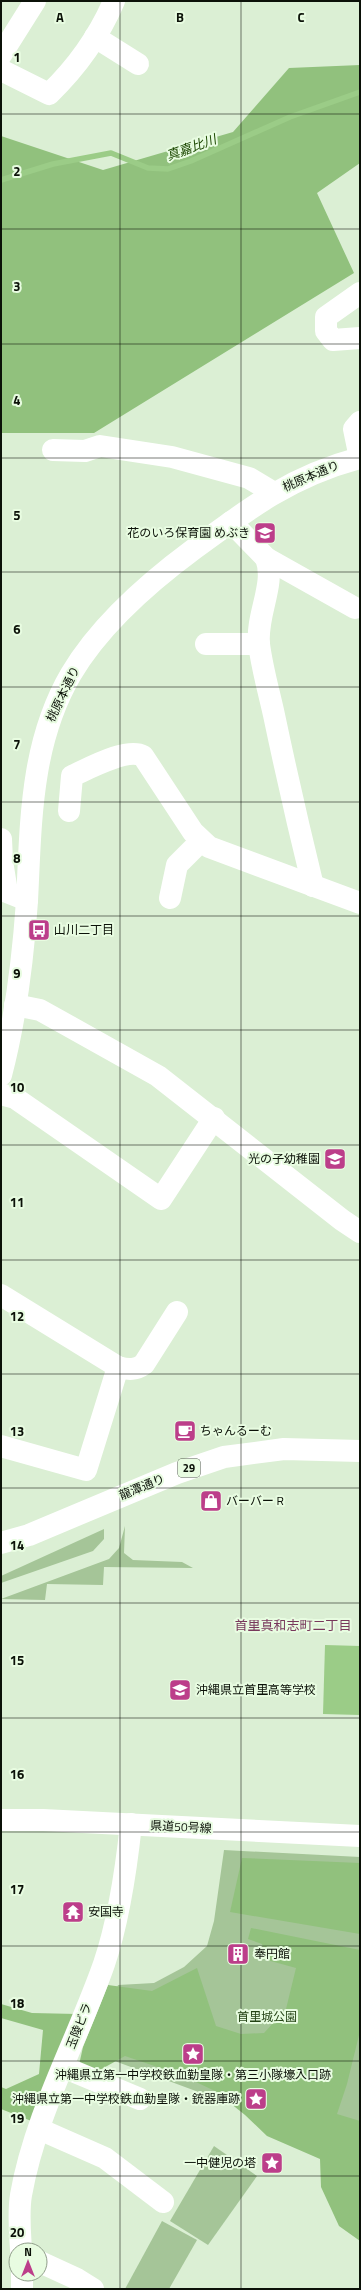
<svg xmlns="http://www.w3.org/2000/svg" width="361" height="2290" font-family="'Titillium Web','Noto Sans JP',sans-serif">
  <rect width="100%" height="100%" fill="#dbefd4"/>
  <g fill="#a5c598">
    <polygon points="125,1526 124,1553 133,1560 182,1562 193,1568 104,1567 103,1585 47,1584 45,1600 1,1599 109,1559 119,1548"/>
    <polygon points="104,1529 104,1539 93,1551 1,1583 1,1576"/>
    <polygon points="224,1850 360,1857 360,2186 277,2121 93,2053 118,1985 154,1983 184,1967 207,1946 214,1921"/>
    <polygon points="214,2146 257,2176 208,2245 170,2221"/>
    <polygon points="162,2221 197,2240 169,2289 125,2289"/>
  </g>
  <g fill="#91c17d">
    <polygon points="360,65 360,163 317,193 354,273 94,433 1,433 1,136 103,170 233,132 289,68"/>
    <polygon points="242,1858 360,1863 360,1934 230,1912"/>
    <polygon points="251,1928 360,1950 360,2031 347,2084 337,2114 360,2121 360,2241 339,2226 321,2187 320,2159 267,2136 245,2115 215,2091 181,2075 125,2056 98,2071 79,2065 83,2047 108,1985 152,1991 197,1968 216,2026 241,2034 264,2033 286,2009 296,1968 267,1960 262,1944 248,1939"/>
    <polygon points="1,2004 32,2013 77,2014 34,2122 1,2109 1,2087 6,2089 39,2074 43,2030 1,2018"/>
  </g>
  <polygon fill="#9bcc87" points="325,1645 360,1646 360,1715 323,1714"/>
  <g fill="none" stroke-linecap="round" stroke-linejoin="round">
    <polyline stroke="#9bcc87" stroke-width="5.5" points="1,180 53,164 111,153 148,168 168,169 191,161 290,117 360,92"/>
    <g stroke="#fff" stroke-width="22">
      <polyline points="95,37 138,64"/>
      <polyline points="1,55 35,1"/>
      <path d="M1,70L49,94C76,68 99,36 114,1"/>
      <polyline points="360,293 326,317 326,331 333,340 360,338"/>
      <polyline points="360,422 354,429 360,458"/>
      <polyline points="53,450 85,451 100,446 172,457 249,478 274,493"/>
      <path d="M231,522L266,558C276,584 256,614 259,644C262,668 269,692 274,715C286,772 299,829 313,886"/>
      <polyline points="266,558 355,608"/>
      <polyline points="206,644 259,644"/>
      <path d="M69,811L72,776C88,769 127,747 143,756L193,832L209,847L360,903"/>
      <polyline points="1,839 2,861 7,892 27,900"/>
      <polyline points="170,898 177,865 201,841"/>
      <polyline points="15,1005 40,1010 158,1076 342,1220 360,1232"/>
      <polyline points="1,1094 15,1098 161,1199 214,1118"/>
      <path d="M1,1295L118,1367C129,1370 136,1370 144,1364L177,1312"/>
      <polyline points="1,1446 86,1470 118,1367"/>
      <polyline points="63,2067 140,2099"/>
      <polyline points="39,2129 105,2158 163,2202"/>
      <path d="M21,2250C20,2232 18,2213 21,2195C35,2115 77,2041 104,1964C119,1920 126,1871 131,1824"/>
      <polyline points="40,2262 77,2279 93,2289"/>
      <polyline points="22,2274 22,2289"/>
    </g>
    <g stroke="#fff" stroke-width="22">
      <path d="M1,1075C16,1018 23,959 27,901C31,823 30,744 71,674C100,625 148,583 194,549C249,508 292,476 360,458"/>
      <polyline points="1,1543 29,1535 177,1473 224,1457 284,1449 360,1451"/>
      <polyline points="1,1820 43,1820 360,1836"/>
    </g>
  </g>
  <path fill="none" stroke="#0b1108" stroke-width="1" stroke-opacity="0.55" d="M120,1V2289M241,1V2289M1,114H360M1,229H360M1,344H360M1,458H360M1,572H360M1,687H360M1,802H360M1,916H360M1,1030H360M1,1145H360M1,1260H360M1,1374H360M1,1488H360M1,1603H360M1,1718H360M1,1832H360M1,1946H360M1,2061H360M1,2176H360"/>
  <defs>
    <g id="school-square" transform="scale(1.15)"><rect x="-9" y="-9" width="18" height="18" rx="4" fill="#bc3e8a" stroke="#e8fce1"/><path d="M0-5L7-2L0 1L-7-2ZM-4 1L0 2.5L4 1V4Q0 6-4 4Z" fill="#fff"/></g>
    <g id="bus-square" transform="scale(1.15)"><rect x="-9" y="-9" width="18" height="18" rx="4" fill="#bc3e8a" stroke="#e8fce1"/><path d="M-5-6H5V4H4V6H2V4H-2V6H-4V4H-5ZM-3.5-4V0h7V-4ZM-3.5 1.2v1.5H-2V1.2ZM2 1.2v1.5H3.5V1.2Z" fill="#fff"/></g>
    <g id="cafe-square" transform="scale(1.15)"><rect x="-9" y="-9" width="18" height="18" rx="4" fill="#bc3e8a" stroke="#e8fce1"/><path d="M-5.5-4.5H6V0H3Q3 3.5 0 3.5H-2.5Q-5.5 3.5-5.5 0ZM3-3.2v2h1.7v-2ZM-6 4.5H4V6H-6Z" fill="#fff"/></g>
    <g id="shop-square" transform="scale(1.15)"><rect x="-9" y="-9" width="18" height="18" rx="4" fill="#bc3e8a" stroke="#e8fce1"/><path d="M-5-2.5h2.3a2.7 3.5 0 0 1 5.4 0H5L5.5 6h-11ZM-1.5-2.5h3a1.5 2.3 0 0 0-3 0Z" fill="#fff"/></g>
    <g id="temple-square" transform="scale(1.15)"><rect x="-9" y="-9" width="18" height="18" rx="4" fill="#bc3e8a" stroke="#e8fce1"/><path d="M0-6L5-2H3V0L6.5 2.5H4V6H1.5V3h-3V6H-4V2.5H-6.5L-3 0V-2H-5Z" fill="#fff"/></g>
    <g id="building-square" transform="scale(1.15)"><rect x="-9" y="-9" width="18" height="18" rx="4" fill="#bc3e8a" stroke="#e8fce1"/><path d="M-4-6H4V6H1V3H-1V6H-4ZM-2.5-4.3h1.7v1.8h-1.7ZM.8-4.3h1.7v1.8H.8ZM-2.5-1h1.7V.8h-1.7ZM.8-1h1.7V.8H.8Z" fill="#fff"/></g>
    <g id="sight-square" transform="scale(1.15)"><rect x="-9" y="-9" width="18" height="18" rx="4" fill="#bc3e8a" stroke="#e8fce1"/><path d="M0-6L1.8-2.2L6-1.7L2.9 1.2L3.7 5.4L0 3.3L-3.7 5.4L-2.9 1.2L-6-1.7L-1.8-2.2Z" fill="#fff"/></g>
  </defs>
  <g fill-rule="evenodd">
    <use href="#school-square" x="265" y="533"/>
    <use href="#bus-square" x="39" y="930"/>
    <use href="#school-square" x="335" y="1159"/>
    <use href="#cafe-square" x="185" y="1431"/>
    <use href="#shop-square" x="211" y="1501"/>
    <use href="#school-square" x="180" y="1690"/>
    <use href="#temple-square" x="73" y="1912"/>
    <use href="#building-square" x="238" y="1954"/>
    <use href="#sight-square" x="193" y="2054"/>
    <use href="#sight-square" x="256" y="2099"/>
    <use href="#sight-square" x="272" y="2163"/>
  </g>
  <g text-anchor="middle" stroke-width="4" stroke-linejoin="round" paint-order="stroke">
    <rect fill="#e8fce1" stroke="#4d5849" stroke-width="1" x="178" y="1459" width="22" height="18" rx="3"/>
    <g font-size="11" font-weight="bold" fill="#0b1108">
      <text x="189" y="1472">29</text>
    </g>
    <g font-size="12" fill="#0b1108" stroke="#e8fce1">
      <text transform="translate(311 476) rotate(-23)" y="4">桃原本通り</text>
      <text transform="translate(63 694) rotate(-64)" y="4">桃原本通り</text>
      <text transform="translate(142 1487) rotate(-22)" y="4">龍潭通り</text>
      <text transform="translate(181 1827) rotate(3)" y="4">県道50号線</text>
      <text transform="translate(79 2026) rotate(-68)" y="4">玉陵ビラ</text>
    </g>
    <g font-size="12" fill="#0b1108" stroke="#e8fce1" text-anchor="start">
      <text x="250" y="537" text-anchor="end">花のいろ保育園 めぶき</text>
      <text x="54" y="934">山川二丁目</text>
      <text x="320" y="1163" text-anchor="end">光の子幼稚園</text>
      <text x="200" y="1435">ちゃんるーむ</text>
      <text x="226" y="1505">バーバー R</text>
      <text x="196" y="1694">沖縄県立首里高等学校</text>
      <text x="88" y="1916">安国寺</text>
      <text x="254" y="1958">奉円館</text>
      <text x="193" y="2079" text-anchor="middle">沖縄県立第一中学校鉄血勤皇隊・第三小隊壕入口跡</text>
      <text x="240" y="2103" text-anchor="end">沖縄県立第一中学校鉄血勤皇隊・銃器庫跡</text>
      <text x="256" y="2167" text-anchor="end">一中健児の塔</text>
    </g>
    <g font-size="12" fill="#234314" stroke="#e8fce1">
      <text x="267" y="2021">首里城公園</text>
    </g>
    <g font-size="13" font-style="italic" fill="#1b4800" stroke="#e8fce1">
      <text transform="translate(191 147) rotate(-20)" y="5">真嘉比川</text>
    </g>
    <g font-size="13" fill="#78385c" stroke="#e8fce1">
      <text x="293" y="1630">首里真和志町二丁目</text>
    </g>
  </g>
  <g font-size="13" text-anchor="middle" font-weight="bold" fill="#0b1108" stroke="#e8fce1" stroke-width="4" stroke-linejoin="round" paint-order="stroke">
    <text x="60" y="22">A</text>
    <text x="180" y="22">B</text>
    <text x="301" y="22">C</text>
    <text x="17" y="62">1</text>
    <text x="17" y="176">2</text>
    <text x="17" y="291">3</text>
    <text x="17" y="405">4</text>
    <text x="17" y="520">5</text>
    <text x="17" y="634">6</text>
    <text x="17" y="749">7</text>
    <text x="17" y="863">8</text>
    <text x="17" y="978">9</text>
    <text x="17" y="1092">10</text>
    <text x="17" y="1207">11</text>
    <text x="17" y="1321">12</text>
    <text x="17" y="1436">13</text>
    <text x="17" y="1550">14</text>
    <text x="17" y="1665">15</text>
    <text x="17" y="1779">16</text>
    <text x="17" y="1894">17</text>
    <text x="17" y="2008">18</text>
    <text x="17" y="2123">19</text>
    <text x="17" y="2237">20</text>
  </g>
  <rect width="361" height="2290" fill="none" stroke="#0b1108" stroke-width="4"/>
  <g transform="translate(28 2262)"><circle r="19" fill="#e8fce1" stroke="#909e8a"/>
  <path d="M0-3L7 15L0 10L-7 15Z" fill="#bc3e8a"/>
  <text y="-6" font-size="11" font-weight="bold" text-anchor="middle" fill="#0b1108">N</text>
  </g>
</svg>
